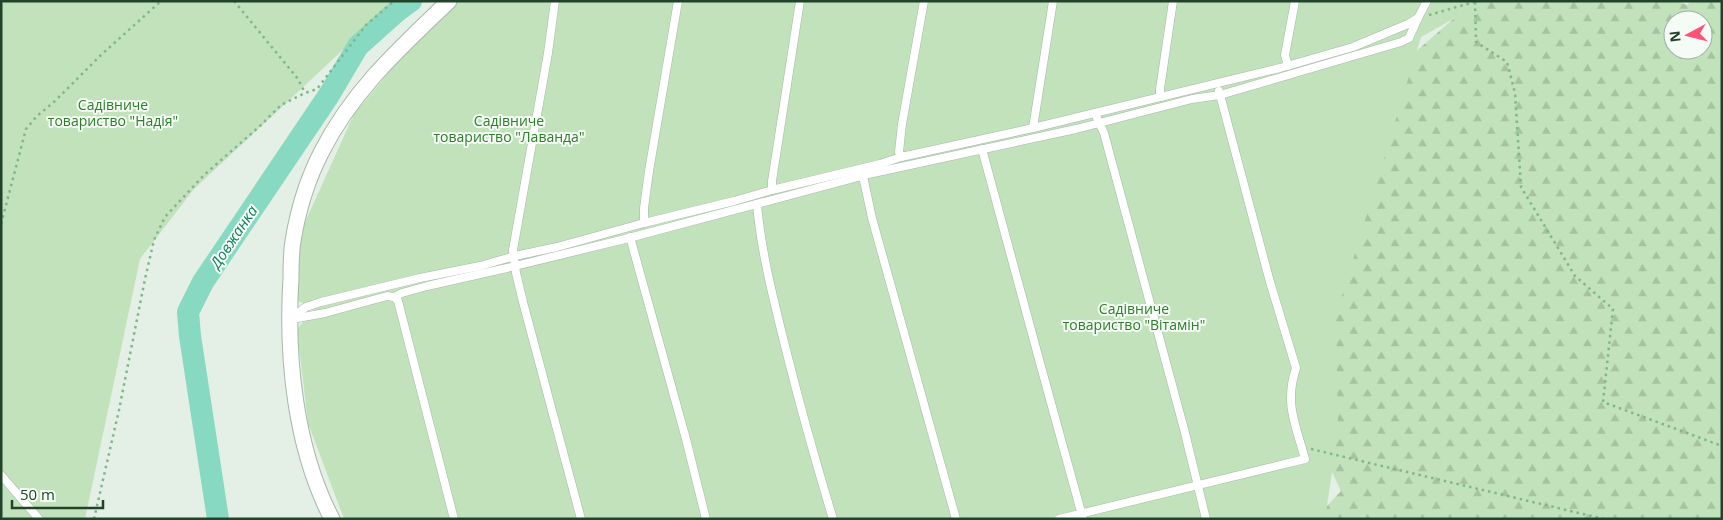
<svg xmlns="http://www.w3.org/2000/svg" width="1723" height="520" font-family="'Open Sans',sans-serif">
  <defs>
    <pattern id="forest-firs" width="22" height="20" patternUnits="userSpaceOnUse" patternTransform="scale(1.25)"><rect width="22" height="20" fill="#c2e2bb"/><path d="M5 1l3.5 6h-7zM16 11l3.5 6h-7z" fill="#a6c3a1"/></pattern>
  </defs>
  <rect width="100%" height="100%" fill="#e4efe5"/>
  <path fill="url(#forest-firs)" fill-rule="evenodd" d="M1474,1H1677L1687,5L1691,1H1722V519H1315L1341,491L1293,391L1414,53ZM1673,20H1703V50H1673Z"/>
  <g fill="#c2e2bb">
    <polygon points="1,1 395,1 194,189 140,259 85,519 1,519"/>
    <polygon points="459,1 1485,1 1421,37 1336,315 1338,432 1325,519 344,519 308,423 297,329 315,308 295,300 302,229 354,114 427,27"/>
  </g>
  <g fill="none" stroke-linecap="round" stroke-linejoin="round">
    <polyline stroke="#87d9c1" stroke-width="22" points="218,519 190,336 188,312 203,282 329,95 358,46 396,12 411,1"/>
    <g stroke="#a6b8a9" stroke-width="9">
      <g id="service">
        <polyline points="555,1 548,53 513,250 516,273 523,302 581,519"/>
        <polyline points="1288,66 1285,55 1295,1"/>
        <polyline points="1160,97 1160,89 1173,1"/>
        <polyline points="1097,118 1104,133 1184,429 1206,519"/>
        <polyline points="1033,128 1053,1"/>
        <polyline points="982,149 1040,363 1083,519"/>
        <polyline points="901,157 899,152 902,124 924,1"/>
        <polyline points="863,176 872,218 956,519"/>
        <polyline points="772,190 772,181 800,1"/>
        <path d="M757,204C761,251 773,297 784,342C799,402 815,460 833,519"/>
        <polyline points="644,223 644,208 649,171 678,1"/>
        <polyline points="630,237 686,439 706,519"/>
        <polyline points="394,297 402,293 427,286 507,268 625,239 873,173 1076,129 1192,99 1220,95 1401,42 1409,38 1418,18"/>
        <polyline points="290,319 306,307 321,302 420,278 480,266 515,256 557,247 644,223 734,201 772,190 880,164 901,157 1033,128 1280,68 1353,47 1408,24 1418,18 1427,1"/>
        <polyline points="292,319 325,313 387,296 394,297 398,301 454,519"/>
        <polyline points="1,475 39,519"/>
        <path d="M1059,519L1305,459C1296,425 1284,404 1296,368L1270,282L1219,91"/>
      </g>
    </g>
    <g stroke="#a6b8a9" stroke-width="17">
      <path id="minor" d="M332,519C295,448 286,357 291,278C291,266 291,253 293,241C298,210 308,178 322,151C353,90 401,47 449,1"/>
    </g>
    <g stroke="#81b68d" stroke-width="2.5" stroke-dasharray="2.5 4" stroke-linecap="butt">
      <polyline points="234,1 298,79 305,93"/>
      <polyline points="1475,2 1476,42 1507,62 1515,93 1521,187 1575,276 1613,309 1603,402 1722,446"/>
      <polyline points="1429,15 1474,2"/>
      <polyline points="1,224 26,129 37,116 55,101 101,55 161,1"/>
      <polyline points="1311,449 1604,519"/>
      <polyline points="94,519 119,410 145,279 154,240 165,217 204,175 260,126 281,105 305,93 317,89 366,25 394,1"/>
    </g>
    <use href="#service" stroke="#fff" stroke-width="8"/>
    <use href="#minor" stroke="#fff" stroke-width="15"/>
  </g>
  <g text-anchor="middle" stroke-width="4" stroke-linejoin="round" paint-order="stroke">
    <g font-size="14" fill="#2c7e27" stroke="#f5fbf5">
      <text x="113" y="110">Садівниче<tspan x="113" dy="16">товариство "Надія"</tspan></text>
      <text x="509" y="126">Садівниче<tspan x="509" dy="16">товариство "Лаванда"</tspan></text>
      <text x="1134" y="314">Садівниче<tspan x="1134" dy="16">товариство "Вітамін"</tspan></text>
    </g>
    <g font-size="15" font-style="italic" fill="#148061" stroke="#f5fbf5">
      <text transform="translate(234 237) rotate(-56)" y="5">Довжанка</text>
    </g>
  </g>
  <rect width="1723" height="520" fill="none" stroke="#21432a" stroke-width="5"/>
  <g transform="translate(1688 35) rotate(263)"><circle r="24" fill="#f5fbf5" stroke="#a0b1a4"/>
  <path d="M0-4L9 19L0 12L-9 19Z" fill="#ff5275"/>
  <text y="-8" font-size="14" font-weight="bold" text-anchor="middle" fill="#21432a">N</text>
  </g>
  <path d="M12 500v8h91v-8" fill="none" stroke="#21432a" stroke-width="2.5"/>
  <text x="20" y="500" font-size="15" fill="#21432a" stroke="#f5fbf5" stroke-width="4" paint-order="stroke">50 m</text>
</svg>
